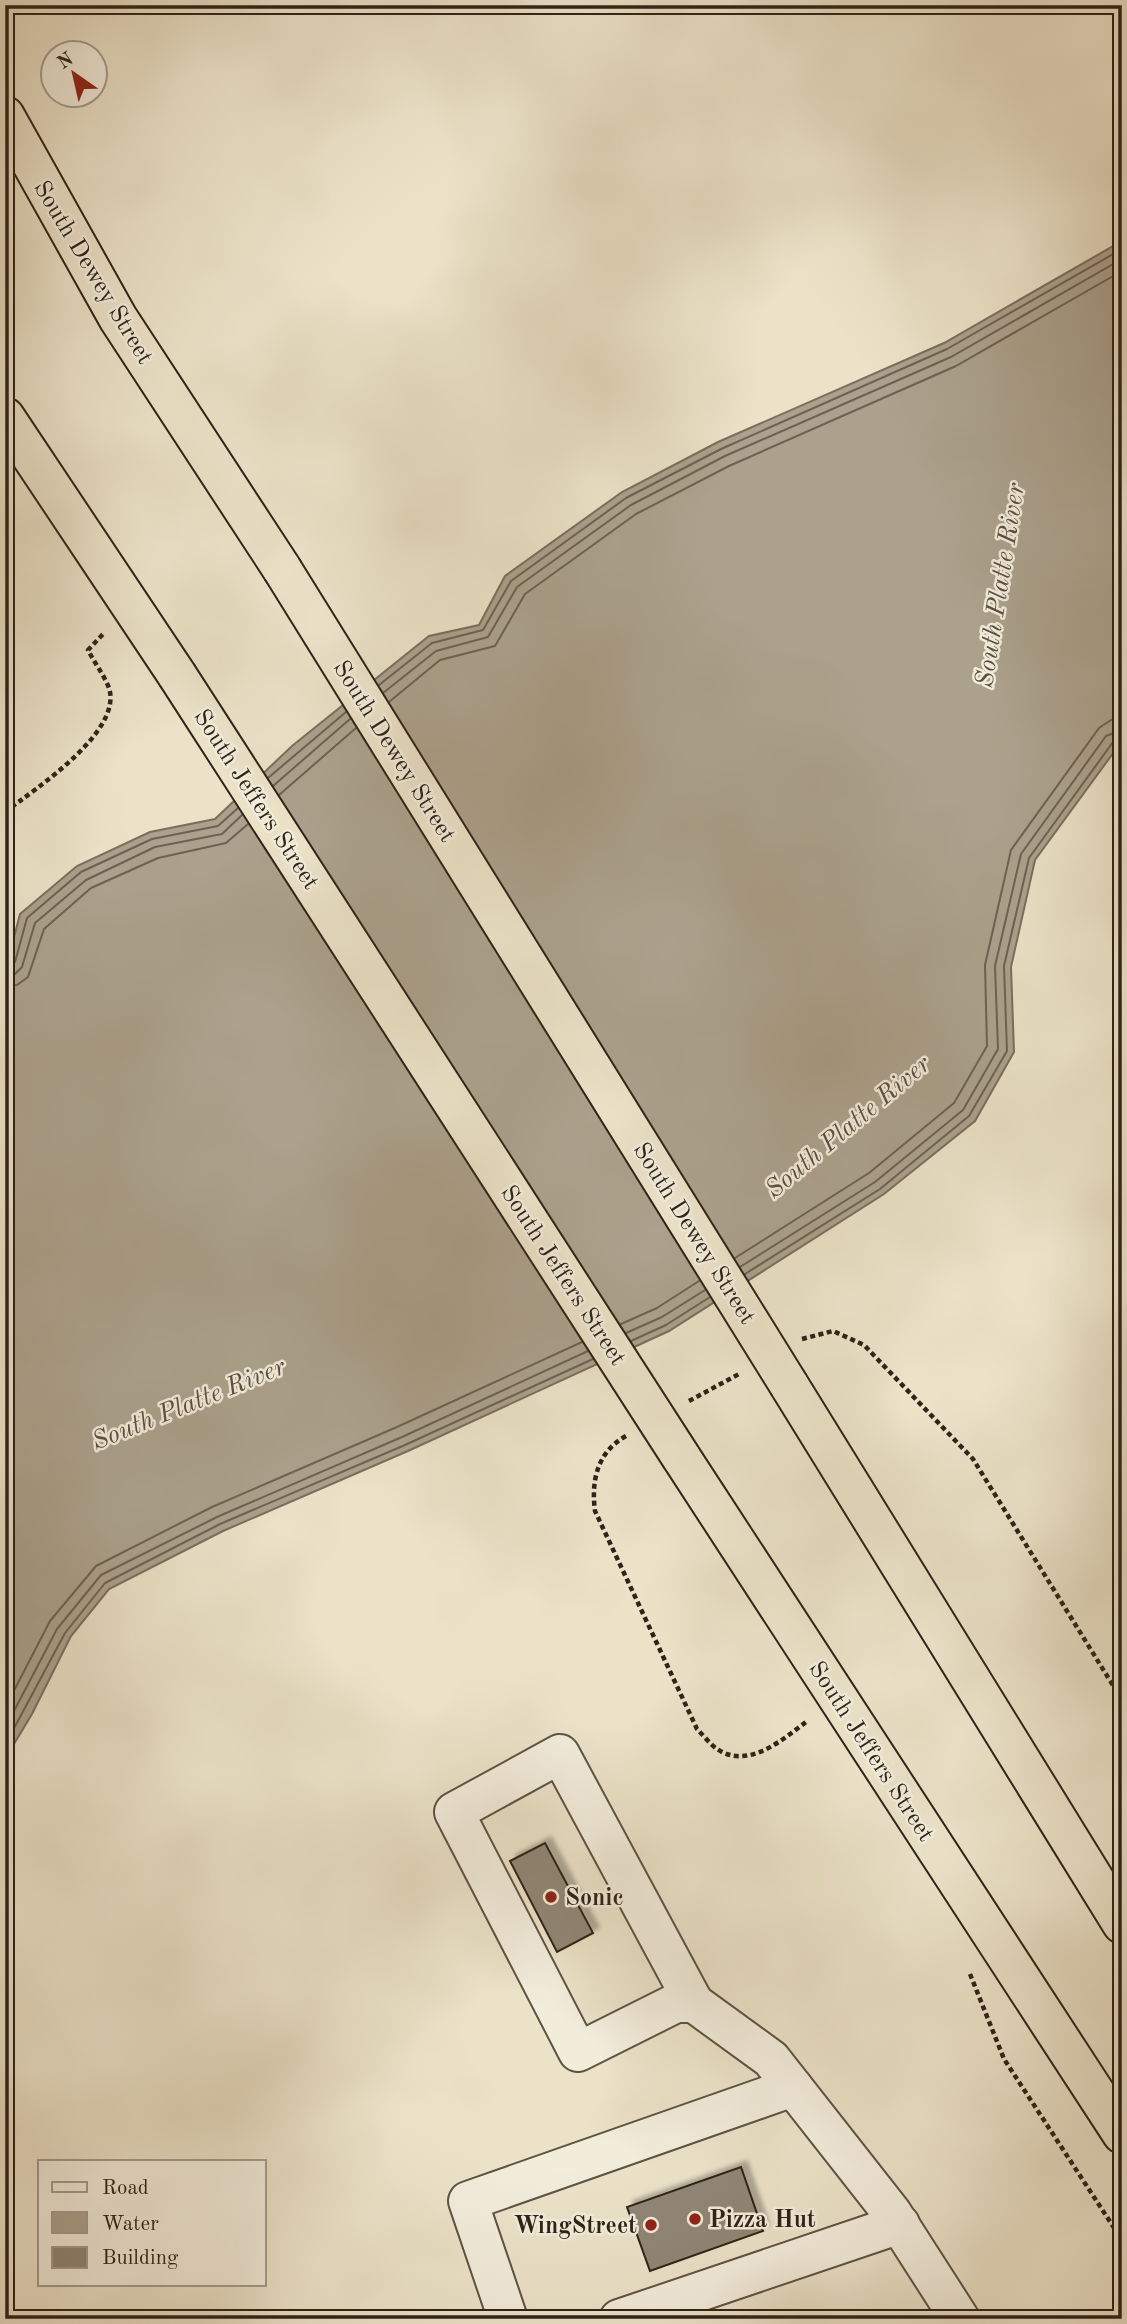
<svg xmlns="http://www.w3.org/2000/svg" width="1127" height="2324" font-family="'Old Standard TT',serif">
  <defs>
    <filter id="shadow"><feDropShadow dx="6" dy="-6" stdDeviation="2" flood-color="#0004"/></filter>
  </defs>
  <rect width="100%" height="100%" fill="#ebe2c8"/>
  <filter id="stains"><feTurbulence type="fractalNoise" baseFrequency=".00286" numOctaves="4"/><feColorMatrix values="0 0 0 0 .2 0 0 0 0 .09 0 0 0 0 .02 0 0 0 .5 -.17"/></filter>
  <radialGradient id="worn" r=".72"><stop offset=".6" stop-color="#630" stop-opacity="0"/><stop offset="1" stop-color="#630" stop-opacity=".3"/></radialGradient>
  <polygon fill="#aba18c" stroke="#796f5e" stroke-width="2" points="1122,241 1122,741 1035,860 1011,967 1014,1052 975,1121 884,1194 669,1331 408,1451 223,1531 109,1589 71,1636 32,1714 5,1759 5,972 20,914 77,866 150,832 215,819 292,746 429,636 479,625 505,576 622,492 718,442 944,343"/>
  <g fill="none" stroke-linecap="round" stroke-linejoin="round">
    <g stroke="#6c6252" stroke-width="2">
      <polyline points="379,685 432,643 483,630 511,581 626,498 721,449 947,349 1122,249"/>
      <polyline points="383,693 436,651 488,637 517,587 631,505 725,456 951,357 1122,259"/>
      <polyline points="389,702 440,660 495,646 525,594 636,514 729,466 956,366 1122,271"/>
      <polyline points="268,778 346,712"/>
      <polyline points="273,786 350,719"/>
      <polyline points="279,795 356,728"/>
      <polyline points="5,967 15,962 27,918 81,872 152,839 218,826 238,808"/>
      <polyline points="5,976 15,974 22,967 35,923 86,880 155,847 222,834 242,815"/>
      <polyline points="5,986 17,985 28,977 44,929 91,888 158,858 226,843 248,824"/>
      <polyline points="735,1258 869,1173 954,1103 987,1046 985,965 1011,850 1099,728 1111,720 1122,719"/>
      <polyline points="740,1267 875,1182 963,1110 998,1049 995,966 1021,854 1106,736 1122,730"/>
      <polyline points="745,1274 880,1189 969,1116 1007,1051 1004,966 1029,858 1113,742 1122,738"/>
      <polyline points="621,1324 657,1308 699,1281"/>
      <polyline points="626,1333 662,1317 705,1290"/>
      <polyline points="631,1341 666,1325 710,1297"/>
      <polyline points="5,1708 50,1621 96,1566 212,1507 397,1427 582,1342"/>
      <polyline points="5,1728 57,1629 101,1575 217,1517 402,1437 588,1351"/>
      <polyline points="5,1745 65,1633 105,1583 220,1524 405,1445 593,1359"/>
    </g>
  </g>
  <g fill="#908674" stroke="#2e2318" stroke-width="2" filter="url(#shadow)">
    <polygon points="545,1843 593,1933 557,1952 510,1861"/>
    <polygon points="741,2167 763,2231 650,2271 627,2207"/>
  </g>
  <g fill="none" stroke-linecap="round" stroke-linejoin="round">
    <g stroke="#5d5344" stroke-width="42">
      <g id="minor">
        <polyline points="694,2003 676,2003 578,2052 454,1812 560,1754 694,2003 771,2059 892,2213 960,2319"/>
        <polyline points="508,2319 468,2201 793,2087"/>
        <polyline points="619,2319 900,2224"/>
      </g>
    </g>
    <g stroke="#2e2318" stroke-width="42">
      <g id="highway">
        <polyline points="5,116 118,318 282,569"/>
        <polyline points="5,417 177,675"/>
        <polyline points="789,1385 1122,1924"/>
        <polyline points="681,1457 1122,2134"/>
      </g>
    </g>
    <g stroke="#2e2318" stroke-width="4.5" stroke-dasharray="5 3.5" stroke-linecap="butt">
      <path d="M5,812C35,789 123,732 109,688C104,675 94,662 88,650L104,633"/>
      <polyline points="802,1339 833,1331 864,1345 973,1459 1122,1700"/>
      <polyline points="689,1401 739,1374"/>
      <path d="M626,1436C597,1452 591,1481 595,1511L697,1729C703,1735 710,1744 717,1749C748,1770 782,1740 806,1722"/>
      <polyline points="970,1974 1004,2059 1122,2240"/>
    </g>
    <use href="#minor" stroke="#f2ecdb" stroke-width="38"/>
    <use href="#highway" stroke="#ebe2c8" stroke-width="38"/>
    <g stroke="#2e2318" stroke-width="42" stroke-linecap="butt">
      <g id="highway-bridge">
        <polyline points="282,569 789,1385"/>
        <polyline points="177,675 681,1457"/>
      </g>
    </g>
    <use href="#highway-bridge" stroke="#ebe2c8" stroke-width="38"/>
  </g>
  <g fill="#8f2418" stroke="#f2ecdb" stroke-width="2.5">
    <circle cx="551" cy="1897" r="7"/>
    <circle cx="695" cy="2219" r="7"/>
    <circle cx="651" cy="2225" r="7"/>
  </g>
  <g text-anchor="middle" stroke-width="5" stroke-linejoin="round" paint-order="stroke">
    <g font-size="24" fill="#2e2318" stroke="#f2ecdb">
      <text transform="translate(94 272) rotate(59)" y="8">South Dewey Street</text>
      <text transform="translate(395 751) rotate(58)" y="8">South Dewey Street</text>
      <text transform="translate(257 799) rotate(57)" y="8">South Jeffers Street</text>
      <text transform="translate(695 1233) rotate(58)" y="8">South Dewey Street</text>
      <text transform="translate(564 1275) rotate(57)" y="8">South Jeffers Street</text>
      <text transform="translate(872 1751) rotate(57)" y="8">South Jeffers Street</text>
    </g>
    <g font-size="24" font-weight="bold" fill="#2e2318" stroke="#f2ecdb" text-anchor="start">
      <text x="565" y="1905">Sonic</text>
      <text x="709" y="2227">Pizza Hut</text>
      <text x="637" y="2233" text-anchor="end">WingStreet</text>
    </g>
    <g font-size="26" font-style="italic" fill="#5a4f41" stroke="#f2ecdb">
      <text transform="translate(999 585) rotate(-81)" y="9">South Platte River</text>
      <text transform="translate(847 1126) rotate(-40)" y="9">South Platte River</text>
      <text transform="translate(188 1403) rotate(-22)" y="9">South Platte River</text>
    </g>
  </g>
  <rect width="1127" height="2324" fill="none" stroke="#ebe2c8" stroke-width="28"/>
  <rect x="7" y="7" width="1113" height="2310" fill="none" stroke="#2e2318" stroke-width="3.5"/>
  <rect x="14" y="14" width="1099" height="2296" fill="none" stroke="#2e2318" stroke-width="2"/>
  <rect x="38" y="2160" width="228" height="126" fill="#f2ecdb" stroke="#a49c8d" stroke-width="2"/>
  <rect x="52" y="2182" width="35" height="10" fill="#f2ecdb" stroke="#a49c8d" stroke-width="2"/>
  <text x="102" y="2194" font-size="21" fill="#2e2318">Road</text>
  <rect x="52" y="2212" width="35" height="21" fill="#aba18c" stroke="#a49c8d" stroke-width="2"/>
  <text x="102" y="2230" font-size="21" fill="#2e2318">Water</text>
  <rect x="52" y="2247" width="35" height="21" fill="#908674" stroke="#a49c8d" stroke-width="2"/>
  <text x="102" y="2264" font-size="21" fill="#2e2318">Building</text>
  <g transform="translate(74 74) rotate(326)"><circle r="33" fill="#f2ecdb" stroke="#a49c8d" stroke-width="2"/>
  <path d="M0-5L12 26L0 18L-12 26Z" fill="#8f2418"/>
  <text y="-10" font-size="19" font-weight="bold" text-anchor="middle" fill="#2e2318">N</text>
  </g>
  <rect width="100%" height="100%" filter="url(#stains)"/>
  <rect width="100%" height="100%" fill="url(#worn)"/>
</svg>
